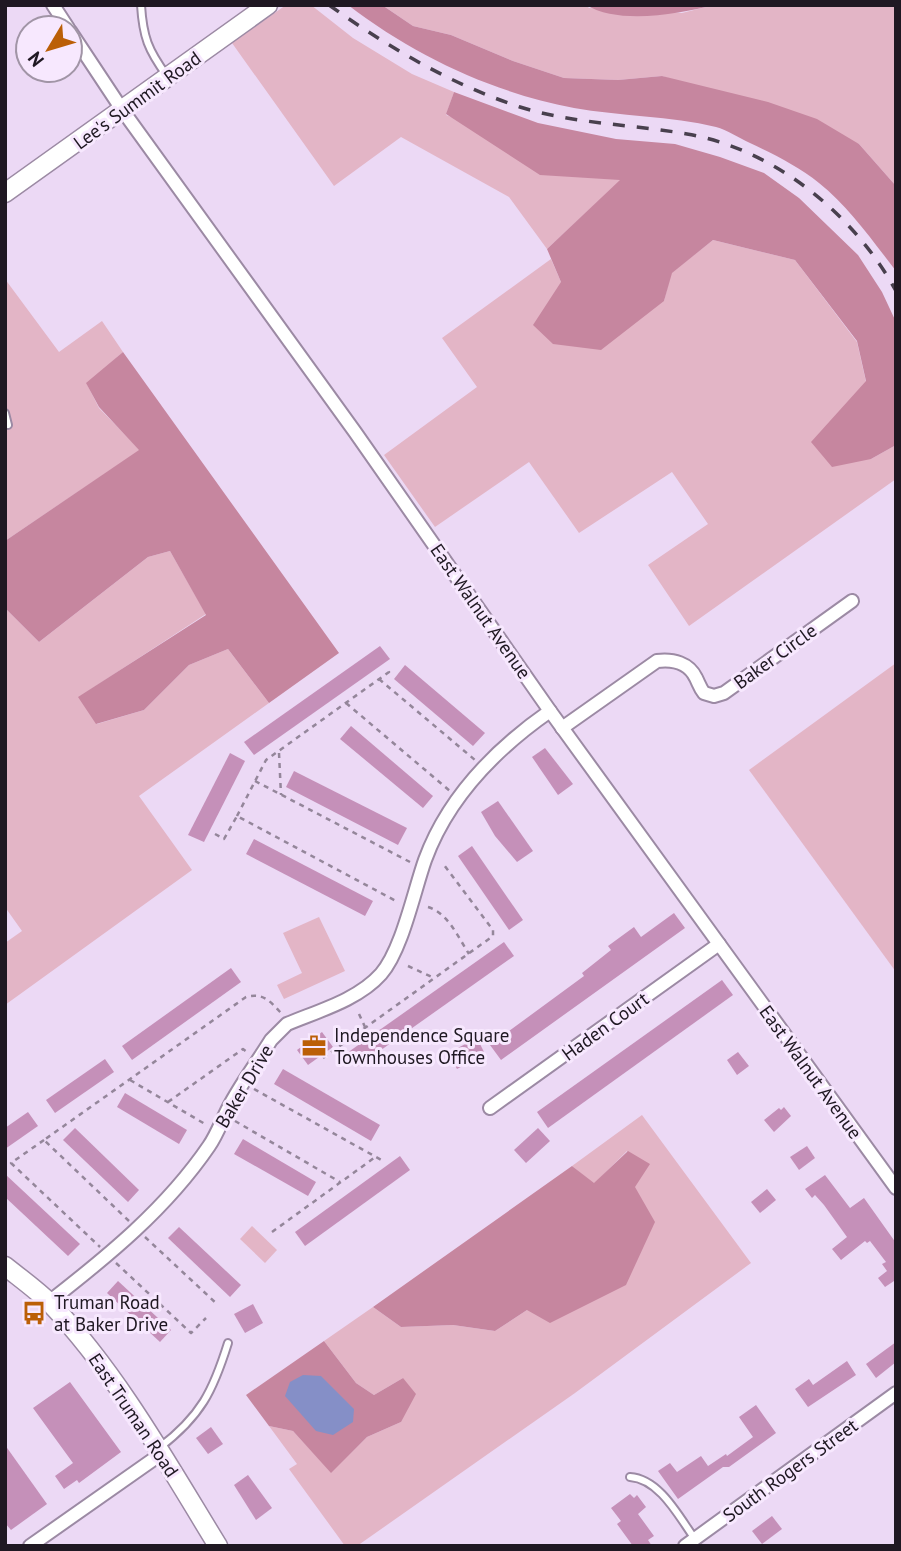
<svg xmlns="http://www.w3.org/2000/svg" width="901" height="1551" font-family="'PT Sans',sans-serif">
  <rect width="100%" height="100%" fill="#ecd9f5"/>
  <g fill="#e3b5c6">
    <polygon points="286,5 311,5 353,38 412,74 454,92 446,115 621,180 547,249 509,197 401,137 334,186 232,43"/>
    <polygon points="382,5 586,5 589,8 682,13 714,5 896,5 896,186 859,144 662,76 618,80 564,78 513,61 451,35 413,26"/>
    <polygon points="713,240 795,260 857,342 866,382 871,459 896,445 896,479 689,626 648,565 708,524 672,472 579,533 529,462 435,527 384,455 477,387 442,338 551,259 561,282 664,301 671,273"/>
    <polygon points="5,279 59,352 102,321 123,352 87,384 99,408 140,450 5,541"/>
    <polygon points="170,551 206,614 79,697 97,724 144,710 189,665 228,649 269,703 139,796 192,870 5,1005 5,943 22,931 5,907 5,608 39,642 148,557"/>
    <polygon points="896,663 896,972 749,770"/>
    <polygon points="319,917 345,971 284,999 277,985 302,973 283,933"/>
    <polygon points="642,1115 751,1263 575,1393 357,1546 345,1546 289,1469 297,1464 269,1426 293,1431 331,1472 367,1437 401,1422 403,1378 374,1395 356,1383 324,1341 373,1307 401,1327 453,1325 495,1331 527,1310 635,1187 627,1151 594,1184 572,1166"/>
    <polygon points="252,1226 277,1250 265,1263 240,1239"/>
  </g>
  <g fill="#c6869f">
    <path d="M348,5H382L413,26L451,35L513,61L564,78L618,80L662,76L768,102L817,119L859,144L896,186V271C872,240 849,207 819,183C798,166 773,154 750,143C739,138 727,130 716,127C671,116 619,116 574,108C491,92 415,56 348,5Z"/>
    <path d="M586,5H714C679,14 619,25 586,5Z"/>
    <polygon points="454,92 538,123 616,139 675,144 720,157 764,173 799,198 858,255 882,292 896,322 896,445 871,459 832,467 811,442 866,381 857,341 795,260 713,240 672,273 664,301 601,350 553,344 533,325 561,282 547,249 620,180 540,175 446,114"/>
    <polygon points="123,352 339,653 269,703 228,649 189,665 144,710 96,724 78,697 206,615 170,551 148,557 39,642 5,608 5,541 139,450 99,407 86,383"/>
    <polygon points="628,1151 650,1164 635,1187 655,1222 626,1285 550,1323 527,1310 495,1331 453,1325 401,1327 373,1307 572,1166 594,1183"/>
    <polygon points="324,1341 356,1383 374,1395 403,1378 416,1394 401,1422 367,1437 331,1473 293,1431 269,1426 246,1395"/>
  </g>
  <polygon fill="#858fc7" points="303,1375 321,1376 354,1409 353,1422 333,1435 316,1431 285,1396 290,1382"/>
  <g fill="#c590b9">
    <polygon points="380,646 390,659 254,755 244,742"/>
    <polygon points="405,665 485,733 473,746 394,679"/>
    <polygon points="351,726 433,796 423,808 340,739"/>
    <polygon points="545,748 573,784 558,795 532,757"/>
    <polygon points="230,753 245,761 204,842 188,835"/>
    <polygon points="294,771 407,828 398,845 286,787"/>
    <polygon points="498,801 533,851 517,862 495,836 481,812"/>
    <polygon points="254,839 373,901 365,916 246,854"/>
    <polygon points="472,846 523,920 509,930 458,856"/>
    <polygon points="674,913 685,928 501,1060 490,1045 584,976 582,973 611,950 608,946 634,927 641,937"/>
    <polygon points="504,942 514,956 357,1067 347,1053"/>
    <polygon points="231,968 241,982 132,1060 122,1046"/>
    <polygon points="722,980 733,995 548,1128 537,1112"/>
    <polygon points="322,1032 333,1047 308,1065 297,1050"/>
    <polygon points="477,1038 485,1054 457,1069 448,1053"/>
    <polygon points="738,1052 749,1066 737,1075 727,1060"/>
    <polygon points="105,1059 114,1072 55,1113 46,1100"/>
    <polygon points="283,1069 380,1125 371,1141 274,1084"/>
    <polygon points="125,1093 187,1130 179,1144 117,1107"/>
    <polygon points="784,1107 791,1116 774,1132 764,1120 779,1108 781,1110"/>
    <polygon points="28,1112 38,1126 5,1149 5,1128"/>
    <polygon points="75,1128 139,1190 128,1202 63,1140"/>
    <polygon points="538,1128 550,1141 526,1163 514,1150"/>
    <polygon points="243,1139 316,1182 308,1196 234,1154"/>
    <polygon points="807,1146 815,1158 799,1170 790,1157"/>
    <polygon points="400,1156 410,1170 305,1246 295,1232"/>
    <polygon points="5,1174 80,1244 68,1256 5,1197"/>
    <polygon points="825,1175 850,1208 864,1198 896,1243 896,1284 894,1281 885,1287 878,1278 887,1271 882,1264 886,1262 870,1241 867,1243 865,1241 841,1260 832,1249 847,1237 824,1205 815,1195 812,1198 805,1189"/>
    <polygon points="767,1189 776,1200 760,1213 751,1202"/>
    <polygon points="179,1227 241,1285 230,1297 168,1238"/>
    <polygon points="118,1281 171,1330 160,1342 107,1293"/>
    <polygon points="253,1304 263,1323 245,1333 234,1314"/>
    <polygon points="896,1342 896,1362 876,1378 866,1364"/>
    <polygon points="847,1361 856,1375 808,1407 795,1389 809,1379 813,1385"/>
    <polygon points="70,1382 121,1452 79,1483 77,1480 64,1489 55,1476 73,1463 33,1408"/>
    <polygon points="756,1405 776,1433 729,1467 723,1467 678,1499 658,1471 670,1463 677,1472 701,1456 708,1466 726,1454 727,1456 753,1437 739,1417"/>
    <polygon points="211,1427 223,1444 208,1454 196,1438"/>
    <polygon points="5,1445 47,1504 11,1530 5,1523"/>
    <polygon points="248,1475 272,1508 256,1520 234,1485"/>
    <polygon points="630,1494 634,1498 637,1495 646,1507 638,1514 654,1536 648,1540 652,1546 633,1546 617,1524 621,1521 611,1508"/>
    <polygon points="772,1516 782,1529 762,1544 752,1531"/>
  </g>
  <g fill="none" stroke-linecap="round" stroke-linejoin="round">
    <g stroke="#9c8aa4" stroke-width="10">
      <g id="service">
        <path d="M141,5C143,37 148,50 167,76"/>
        <polyline points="5,413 8,425"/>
        <path d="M159,1448C201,1416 213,1391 228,1343"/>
        <path d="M630,1477C660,1479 679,1517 695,1539"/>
      </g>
    </g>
    <g stroke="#9c8aa4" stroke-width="16">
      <g id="minor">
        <polyline points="53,5 68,28"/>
        <polyline points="70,31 123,111 355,432 550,711 896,1188"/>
        <path d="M562,728L657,661C673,659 689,663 696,678C699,684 700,688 704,693L714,696L724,693L852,601"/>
        <polyline points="490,1108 719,944"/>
        <path d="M49,1302C108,1256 166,1209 209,1146C218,1133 223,1117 231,1103C243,1081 258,1061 271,1040L287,1024C318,1011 358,1000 381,974C402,950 414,891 425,860C448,797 497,748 550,711"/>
        <polyline points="30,1546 161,1454"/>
        <polyline points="685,1546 896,1393"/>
      </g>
    </g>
    <g stroke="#9c8aa4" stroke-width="21">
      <g id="secondary">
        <polyline points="5,193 268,5"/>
        <path d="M5,1266C20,1278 37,1290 51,1304C118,1375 167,1463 218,1546"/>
      </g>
    </g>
    <g stroke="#94869a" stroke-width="2.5" stroke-dasharray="5 5" stroke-linecap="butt">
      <polyline points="379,679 475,760"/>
      <polyline points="346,703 450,791"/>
      <polyline points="279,753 281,795"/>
      <polyline points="255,781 410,862"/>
      <polyline points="237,816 266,760 389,672 386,668"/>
      <polyline points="215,834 224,839 237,816 396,901"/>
      <path d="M428,907C448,913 458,937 469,954"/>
      <polyline points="408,966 434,978"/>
      <polyline points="359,1014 365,1027"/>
      <polyline points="323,1058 493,936 493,930 444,865"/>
      <polyline points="130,1080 205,1124"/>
      <polyline points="254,1089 385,1162"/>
      <polyline points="168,1102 243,1049 247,1052"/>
      <polyline points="235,1121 340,1182"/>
      <polyline points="44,1140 11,1163 100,1247"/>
      <path d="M129,1221L44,1140L246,997C263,992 271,1002 281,1013"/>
      <polyline points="272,1232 374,1158"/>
      <polyline points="145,1237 217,1304"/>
      <polyline points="116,1263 191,1333 206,1318"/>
    </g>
    <use href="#service" stroke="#fff" stroke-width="6"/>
    <use href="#minor" stroke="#fff" stroke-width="12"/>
    <use href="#secondary" stroke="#fff" stroke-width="18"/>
    <path stroke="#49404e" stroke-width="3.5" stroke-dasharray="12 12" stroke-linecap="butt" d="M329,5C388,47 450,84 520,107C574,124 631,124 687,134C774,149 854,214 896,291"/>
  </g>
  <defs>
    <g id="office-bare" transform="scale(1.89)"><path d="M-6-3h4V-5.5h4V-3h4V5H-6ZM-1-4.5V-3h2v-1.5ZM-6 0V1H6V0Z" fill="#bb5f07" stroke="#f7e8fe" stroke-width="2.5" paint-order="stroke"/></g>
    <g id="bus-bare" transform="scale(1.89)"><path d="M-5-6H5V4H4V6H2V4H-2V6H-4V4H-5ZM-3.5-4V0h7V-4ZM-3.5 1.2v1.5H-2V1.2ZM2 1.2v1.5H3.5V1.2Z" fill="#bb5f07" stroke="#f7e8fe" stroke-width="2.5" paint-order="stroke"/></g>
  </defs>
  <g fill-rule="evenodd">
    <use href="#office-bare" x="314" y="1046"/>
    <use href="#bus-bare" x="34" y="1313"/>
  </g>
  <g text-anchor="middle" stroke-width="6" stroke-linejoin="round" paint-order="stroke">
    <g font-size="19" fill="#1f1822" stroke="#f7e8fe">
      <text transform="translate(137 100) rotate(-36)" y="7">Lee's Summit Road</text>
      <text transform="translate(481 611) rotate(55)" y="7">East Walnut Avenue</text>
      <text transform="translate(775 656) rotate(-36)" y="7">Baker Circle</text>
      <text transform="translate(605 1026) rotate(-36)" y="7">Haden Court</text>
      <text transform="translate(811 1072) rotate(54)" y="7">East Walnut Avenue</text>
      <text transform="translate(244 1086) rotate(-59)" y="7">Baker Drive</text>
      <text transform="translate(134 1415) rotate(56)" y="7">East Truman Road</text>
      <text transform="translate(790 1470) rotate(-36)" y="7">South Rogers Street</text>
    </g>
    <g font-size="19" fill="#1f1822" stroke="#f7e8fe" text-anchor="start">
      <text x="334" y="1042">Independence Square<tspan x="334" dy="22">Townhouses Office</tspan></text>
      <text x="54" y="1309">Truman Road<tspan x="54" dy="22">at Baker Drive</tspan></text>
    </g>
  </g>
  <rect width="901" height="1551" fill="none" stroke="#1f1822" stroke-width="14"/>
  <g transform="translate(49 49) rotate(232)"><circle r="33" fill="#f7e8fe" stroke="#a195a6" stroke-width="2"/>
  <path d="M0-5L12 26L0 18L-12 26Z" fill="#bb5f07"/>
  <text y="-10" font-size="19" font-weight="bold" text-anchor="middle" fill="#1f1822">N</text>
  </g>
</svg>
